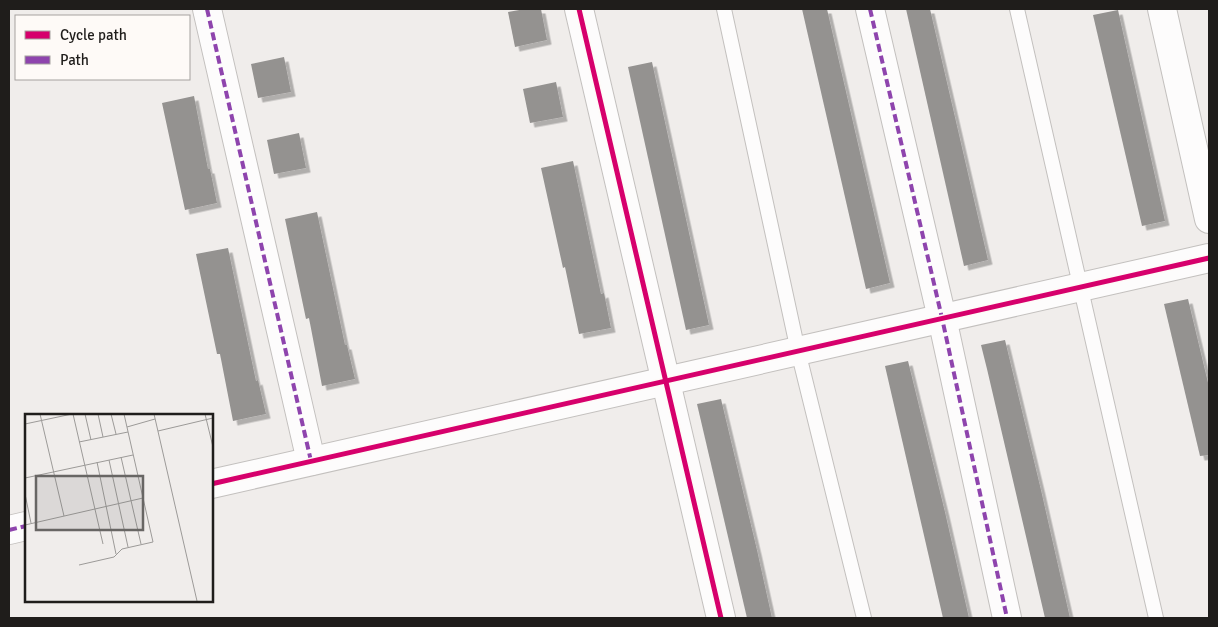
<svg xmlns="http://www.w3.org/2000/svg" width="1218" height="627" font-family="Signika,sans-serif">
  <defs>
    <filter id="shadow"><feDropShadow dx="4.5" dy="4.5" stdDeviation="0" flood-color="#0004"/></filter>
  </defs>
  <rect width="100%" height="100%" fill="#f0edeb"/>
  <g fill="#949290" filter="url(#shadow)">
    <polygon points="525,9 541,9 547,40 515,47 508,12"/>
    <polygon points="802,9 827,9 890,283 866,289"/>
    <polygon points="906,9 930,9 988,260 964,266"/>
    <polygon points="1118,10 1165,221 1142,226 1093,15"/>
    <polygon points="284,57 291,92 258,98 251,64"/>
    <polygon points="652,62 709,325 686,330 628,67"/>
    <polygon points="556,82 563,117 530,123 523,89"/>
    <polygon points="194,96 208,169 210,169 217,203 185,210 162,103"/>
    <polygon points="299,133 306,168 274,174 267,140"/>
    <polygon points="573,161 601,294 604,293 611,328 579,334 565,267 563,268 541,168"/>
    <polygon points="317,212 345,345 347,345 355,379 322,386 309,318 306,319 285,219"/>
    <polygon points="228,248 256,381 258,380 266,414 233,421 220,354 217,354 196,254"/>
    <polygon points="1188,299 1209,387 1209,455 1200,456 1164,304"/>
    <polygon points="1005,340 1041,490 1070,618 1045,618 987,369 981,345"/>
    <polygon points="908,361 945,512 969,618 943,618 885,366"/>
    <polygon points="721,399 757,550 772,618 747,618 697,404"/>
  </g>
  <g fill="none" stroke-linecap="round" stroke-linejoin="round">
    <g stroke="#c3c0be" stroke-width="16">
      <g id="lane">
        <polyline points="724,9 798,351 864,618"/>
        <polyline points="1017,9 1156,618"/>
      </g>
    </g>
    <g stroke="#c3c0be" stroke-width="30">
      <g id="street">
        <polyline points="207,9 311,461"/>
        <polyline points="579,9 721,618"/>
        <polyline points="870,9 942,318 1007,618"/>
        <polyline points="1162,9 1209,219"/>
        <polyline points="211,484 1209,258"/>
        <polyline points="9,530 26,526"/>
      </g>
    </g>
    <use href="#lane" stroke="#fdfcfc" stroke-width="14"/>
    <use href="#street" stroke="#fdfcfc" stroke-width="28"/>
    <g stroke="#8e44ad" stroke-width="4" stroke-dasharray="8 4" stroke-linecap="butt">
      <polyline points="207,9 311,461"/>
      <polyline points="870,9 942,318 1007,618"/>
      <polyline points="9,530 26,526"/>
    </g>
    <g stroke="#fefaf7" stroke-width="8">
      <g id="cycleway">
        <polyline points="579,9 721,618"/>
        <polyline points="211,484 1209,258"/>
      </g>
    </g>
    <use href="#cycleway" stroke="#d6006c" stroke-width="5"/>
  </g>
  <g transform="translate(25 414)">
    <rect width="188" height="188" fill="#f0edeb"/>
    <path fill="none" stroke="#9c9a98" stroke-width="1" d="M15,0L39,102M48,0L78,130M60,0L66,26M73,0L78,23M86,0L91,20M129,0L172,187M180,0L188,33M0,10L47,0M102,13L130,5M133,17L188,4M54,28L103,18M96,43L116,130M84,46L103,133M72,48L91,140M0,64L108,41M0,80L6,109M0,111L118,84M54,151L89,143L97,135L128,128L99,0"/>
    <path fill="#686664" fill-opacity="0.15" stroke="#686664" stroke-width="2.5" d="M11,62H118V116H11Z"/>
    <rect width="188" height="188" fill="none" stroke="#1f1d1b" stroke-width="2.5"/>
  </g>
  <rect width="1218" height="627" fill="none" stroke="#1f1d1b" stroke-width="20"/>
  <rect x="15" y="15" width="175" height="65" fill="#fefaf7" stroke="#a5a29f"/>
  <rect x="25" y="31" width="25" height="8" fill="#d6006c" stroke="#a5a29f"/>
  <text x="60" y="40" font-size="15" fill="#1f1d1b">Cycle path</text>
  <rect x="25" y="56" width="25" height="8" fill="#8e44ad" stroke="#a5a29f"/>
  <text x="60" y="65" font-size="15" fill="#1f1d1b">Path</text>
</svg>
